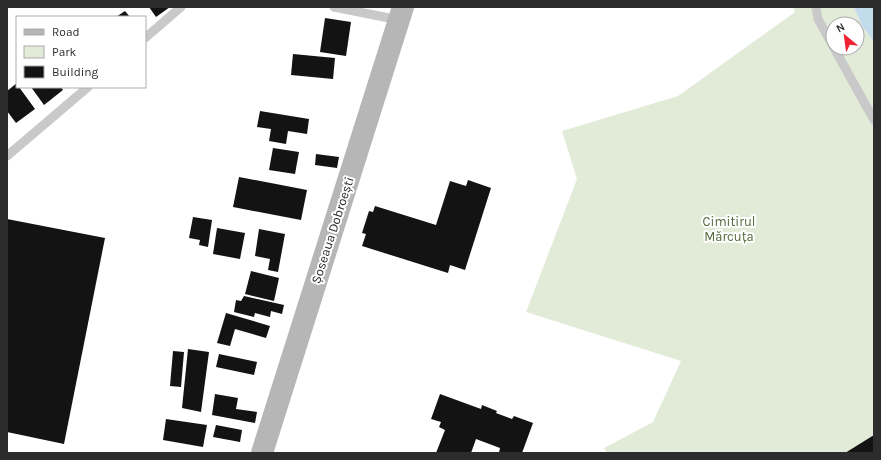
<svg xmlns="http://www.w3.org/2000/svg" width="881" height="460" font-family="Karla,sans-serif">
  <rect width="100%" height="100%" fill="#fff"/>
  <path fill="#e2ebd8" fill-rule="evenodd" d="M793,7H854L862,26L874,42V435L845,453H607L604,448L653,422L681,361L526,312L577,179L562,131L678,96L795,12ZM833,24H857V48H833Z"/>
  <polygon fill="#c2dcec" points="854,7 874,7 874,42 862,26"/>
  <g fill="#131313">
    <polygon points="149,7 170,7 156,17"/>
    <polygon points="125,11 130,17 116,17"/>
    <polygon points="325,18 351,22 346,56 320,52"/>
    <polygon points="293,54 335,58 333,79 291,75"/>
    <polygon points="17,83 17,87 19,87 35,109 16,123 7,111 7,91"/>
    <polygon points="31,87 61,87 63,90 44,105"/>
    <polygon points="260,111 309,119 307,134 288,131 286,144 269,141 271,129 257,127"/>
    <polygon points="273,148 299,152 295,174 269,170"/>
    <polygon points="316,154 339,157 337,168 315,165"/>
    <polygon points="239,177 307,190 301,220 233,207"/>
    <polygon points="468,180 491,188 465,270 450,265 448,273 362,246 366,234 362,233 369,211 373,212 375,206 436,225 450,181 466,186"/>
    <polygon points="193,217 212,220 208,247 199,245 200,240 189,238"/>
    <polygon points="7,219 105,238 64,444 7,432"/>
    <polygon points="217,228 245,233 240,259 213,254"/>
    <polygon points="259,229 285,234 278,272 268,270 270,259 255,256"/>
    <polygon points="251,271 279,278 274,301 245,294"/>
    <polygon points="244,296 284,305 282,314 271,311 270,317 255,313 254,317 234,312 236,300 241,301"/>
    <polygon points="226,313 270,326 266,338 235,329 230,346 217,343"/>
    <polygon points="188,349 209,352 201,412 182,408"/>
    <polygon points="173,351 184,352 181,387 170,386"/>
    <polygon points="219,354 257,362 254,375 216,367"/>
    <polygon points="215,394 238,398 236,409 257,412 255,423 212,415"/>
    <polygon points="440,394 481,409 482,405 497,411 496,413 512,419 514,416 533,423 522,453 499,453 500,448 476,439 471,453 436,453 445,430 439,427 441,422 431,419"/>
    <polygon points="166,419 207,425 203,447 163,440"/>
    <polygon points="216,425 242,430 240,442 213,437"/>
    <polygon points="874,435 874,453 845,453"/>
  </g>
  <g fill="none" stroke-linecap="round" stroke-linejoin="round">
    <g stroke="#c9c9c9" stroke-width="9">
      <polyline points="334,7 399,20"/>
      <polyline points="816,7 818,19 833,46"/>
      <polyline points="145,38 181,7"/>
      <polyline points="834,48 874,120"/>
      <polyline points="7,156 88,87"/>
    </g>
    <polyline stroke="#b6b6b6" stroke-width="22" points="262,453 403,7"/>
  </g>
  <g text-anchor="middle" stroke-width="4" stroke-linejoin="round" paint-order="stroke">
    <g font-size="13" fill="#4f6937" stroke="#fff">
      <text x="729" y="226">Cimitirul<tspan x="729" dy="15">Mărcuța</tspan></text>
    </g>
    <g font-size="13" fill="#2c2c2c" stroke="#fff">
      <text transform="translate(332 230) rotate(-72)" y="5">Șoseaua Dobroești</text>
    </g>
  </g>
  <rect width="881" height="460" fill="none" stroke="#2c2c2c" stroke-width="16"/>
  <rect x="16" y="16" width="130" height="72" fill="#ffffff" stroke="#ababab"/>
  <rect x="24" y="29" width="20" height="6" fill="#b6b6b6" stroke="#ababab"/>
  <text x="52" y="36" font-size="12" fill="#2c2c2c">Road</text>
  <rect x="24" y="46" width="20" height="12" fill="#e2ebd8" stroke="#ababab"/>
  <text x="52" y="56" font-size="12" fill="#2c2c2c">Park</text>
  <rect x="24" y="66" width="20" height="12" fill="#131313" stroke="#ababab"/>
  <text x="52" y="76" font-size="12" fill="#2c2c2c">Building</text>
  <g transform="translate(845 36) rotate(331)"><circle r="19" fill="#ffffff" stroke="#ababab"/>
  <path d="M0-3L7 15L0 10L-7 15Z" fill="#ef2231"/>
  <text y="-6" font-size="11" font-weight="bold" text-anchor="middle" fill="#2c2c2c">N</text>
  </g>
</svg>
